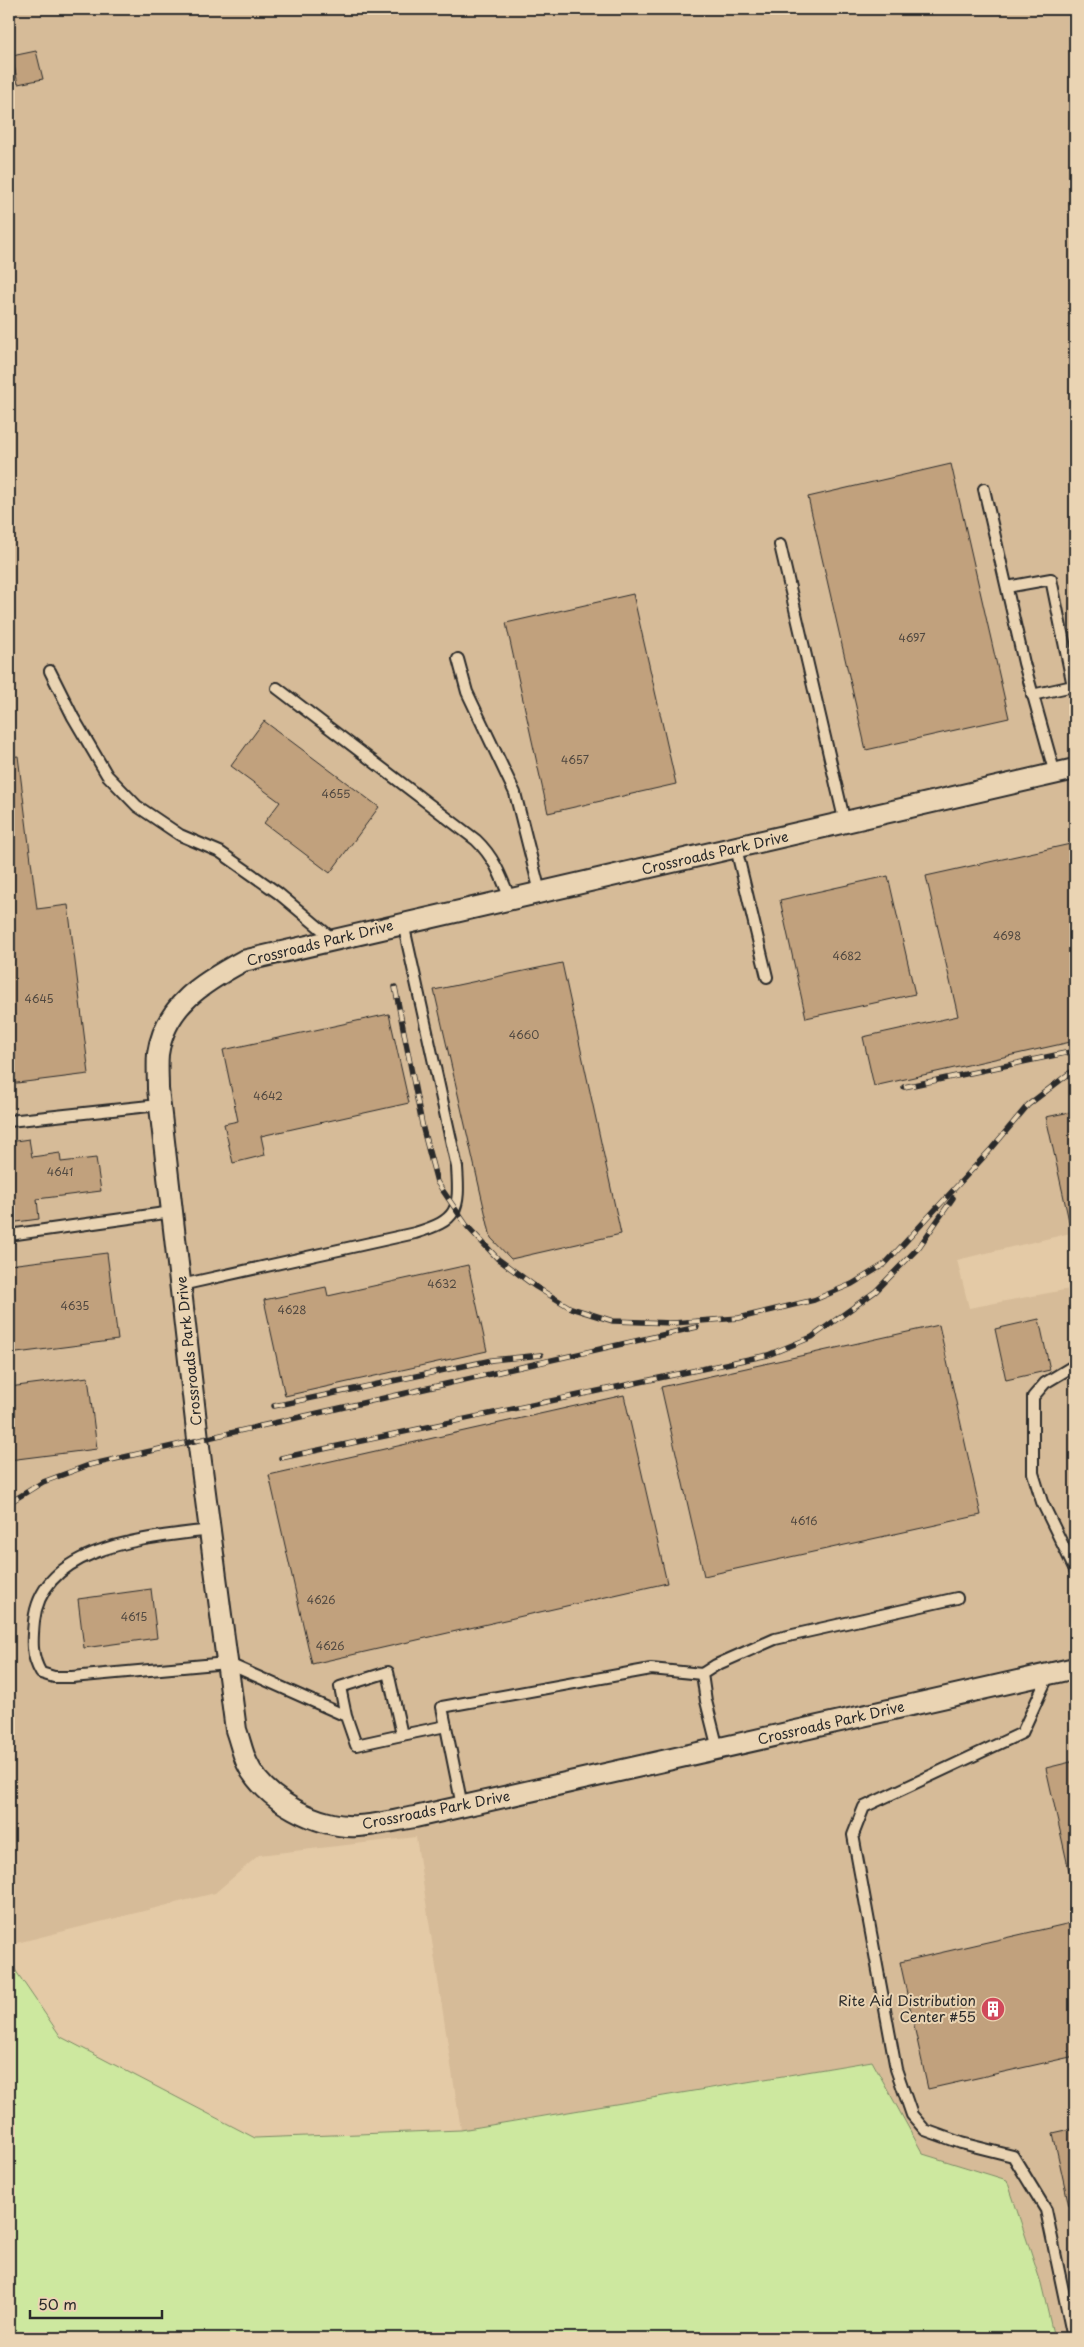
<svg xmlns="http://www.w3.org/2000/svg" width="1084" height="2347" font-family="'Playpen Sans',sans-serif">
  <rect width="100%" height="100%" fill="#e4caa6"/>
  <filter id="ink" filterUnits="userSpaceOnUse"><feTurbulence type="fractalNoise" baseFrequency=".02" numOctaves="2"/><feDisplacementMap in="SourceGraphic" scale="10" xChannelSelector="R" yChannelSelector="G"/><feConvolveMatrix kernelMatrix="1 2 1 2 8 2 1 2 1" color-interpolation-filters="sRGB"/></filter>
  <g filter="url(#ink)">
    <polygon fill="#d6bb98" points="9,9 1075,9 1075,1232 957,1260 969,1308 1075,1288 1075,2338 1054,2338 1041,2283 1007,2180 923,2154 872,2061 461,2130 416,1837 259,1855 215,1893 9,1945"/>
    <polygon fill="#cde89f" stroke="#7c8a65" points="9,1961 61,2037 255,2138 461,2130 872,2061 923,2154 1007,2180 1041,2283 1054,2338 9,2338"/>
    <g fill="#c1a17d" stroke="#2b2b2b">
      <polygon points="36,51 43,79 18,84 12,56"/>
      <polygon points="951,464 1009,718 866,750 808,497"/>
      <polygon points="633,594 676,784 548,813 506,623"/>
      <polygon points="264,721 379,807 330,873 264,823 280,802 231,766"/>
      <polygon points="18,756 37,909 68,905 89,1074 9,1084 9,757"/>
      <polygon points="1075,843 1075,1041 874,1086 863,1037 958,1016 926,876"/>
      <polygon points="888,876 915,994 806,1018 780,900"/>
      <polygon points="562,963 621,1234 511,1259 491,1238 434,990"/>
      <polygon points="389,1014 409,1103 261,1136 265,1155 233,1163 224,1124 238,1121 223,1050"/>
      <polygon points="1075,1111 1075,1220 1069,1221 1046,1117"/>
      <polygon points="29,1139 32,1157 60,1153 61,1162 96,1158 101,1191 37,1199 39,1219 9,1223 9,1142"/>
      <polygon points="107,1253 118,1340 9,1354 9,1265"/>
      <polygon points="468,1265 487,1351 285,1396 264,1300 326,1287 328,1296"/>
      <polygon points="1039,1319 1050,1370 1006,1380 995,1329"/>
      <polygon points="939,1325 981,1515 704,1576 661,1387"/>
      <polygon points="88,1377 97,1449 9,1460 9,1387"/>
      <polygon points="624,1395 667,1583 312,1664 269,1475"/>
      <polygon points="151,1589 157,1638 84,1648 78,1599"/>
      <polygon points="1075,1761 1075,1871 1069,1871 1046,1768"/>
      <polygon points="1075,1922 1075,2056 928,2089 900,1962"/>
      <polygon points="1075,2128 1075,2205 1069,2206 1053,2133"/>
    </g>
    <g fill="none" stroke-linecap="round" stroke-linejoin="round">
      <g stroke="#2b2b2b" stroke-width="14">
        <g id="service">
          <polyline points="984,489 1024,663 1055,774"/>
          <polyline points="780,545 845,823"/>
          <polyline points="1007,587 1051,579 1073,686 1032,695"/>
          <polyline points="458,659 467,692 515,793 540,892"/>
          <polyline points="50,671 73,717 107,775 137,806 180,835 220,852 278,893 333,939"/>
          <path d="M277,688L476,840C494,857 501,876 510,899"/>
          <polyline points="736,848 767,977"/>
          <polyline points="9,1121 159,1105"/>
          <polyline points="9,1235 172,1212"/>
          <path d="M181,1285L415,1233C458,1220 460,1211 457,1167L403,923"/>
          <polyline points="1075,1365 1045,1383 1033,1397 1033,1473 1042,1502 1075,1570"/>
          <path d="M210,1530C150,1538 42,1544 34,1621C32,1641 31,1656 41,1673L54,1677H72L227,1663L346,1716L356,1745L402,1735L388,1672L340,1687L346,1716"/>
          <polyline points="1049,1674 1022,1733 864,1807 853,1835 896,2069 912,2115 925,2130 961,2143 1013,2156 1046,2210 1073,2338"/>
          <polyline points="402,1735 446,1726"/>
          <polyline points="718,1749 706,1701 702,1674 716,1665 775,1639 957,1598"/>
          <polyline points="462,1806 442,1707 651,1669 702,1674"/>
        </g>
      </g>
      <g stroke="#2b2b2b" stroke-width="24">
        <path id="minor" d="M1075,769L243,961C204,982 165,1005 158,1054C157,1065 158,1078 158,1089L198,1439L236,1730C240,1741 242,1752 247,1763C263,1799 319,1829 358,1826C377,1825 396,1820 415,1817L1075,1668"/>
      </g>
      <use href="#service" stroke="#ead4b3" stroke-width="10"/>
      <use href="#minor" stroke="#ead4b3" stroke-width="20"/>
      <g stroke="#2b2b2b" stroke-width="5.5">
        <g id="rail">
          <polyline points="395,987 423,1129 437,1182 467,1226 498,1259 536,1287 571,1308 613,1321 673,1323 739,1318 814,1300 852,1284 885,1264 992,1148 1028,1105 1075,1069"/>
          <polyline points="904,1087 1075,1051"/>
          <polyline points="274,1406 492,1360 541,1355"/>
          <polyline points="281,1458 768,1355 812,1337 876,1291 919,1247 953,1198"/>
          <polyline points="9,1503 43,1482 89,1465 697,1327"/>
        </g>
      </g>
      <use href="#rail" stroke="#ead4b3" stroke-width="4" stroke-dasharray="11" stroke-linecap="butt"/>
    </g>
  </g>
  <defs>
    <g id="building-disc" transform="scale(1.25)"><circle r="9.5" fill="#d1495b" stroke="#ead4b3"/><path d="M-4-6H4V6H1V3H-1V6H-4ZM-2.5-4.3h1.7v1.8h-1.7ZM.8-4.3h1.7v1.8H.8ZM-2.5-1h1.7V.8h-1.7ZM.8-1h1.7V.8H.8Z" fill="#fff"/></g>
  </defs>
  <g fill-rule="evenodd">
    <use href="#building-disc" x="993" y="2009"/>
  </g>
  <g text-anchor="middle" stroke-width="4" stroke-linejoin="round" paint-order="stroke">
    <g font-size="11" fill="#504840">
      <text x="912" y="642">4697</text>
      <text x="575" y="764">4657</text>
      <text x="336" y="798">4655</text>
      <text x="1007" y="940">4698</text>
      <text x="847" y="960">4682</text>
      <text x="39" y="1003">4645</text>
      <text x="524" y="1039">4660</text>
      <text x="268" y="1100">4642</text>
      <text x="60" y="1176">4641</text>
      <text x="442" y="1288">4632</text>
      <text x="75" y="1310">4635</text>
      <text x="292" y="1314">4628</text>
      <text x="804" y="1525">4616</text>
      <text x="321" y="1604">4626</text>
      <text x="134" y="1621">4615</text>
      <text x="330" y="1650">4626</text>
    </g>
    <g font-size="14" fill="#2b2b2b" stroke="#ead4b3">
      <text transform="translate(715 853) rotate(-13)" y="5">Crossroads Park Drive</text>
      <text transform="translate(320 943) rotate(-14)" y="5">Crossroads Park Drive</text>
      <text transform="translate(189 1351) rotate(-96)" y="5">Crossroads Park Drive</text>
      <text transform="translate(831 1723) rotate(-13)" y="5">Crossroads Park Drive</text>
      <text transform="translate(436 1810) rotate(-11)" y="5">Crossroads Park Drive</text>
    </g>
    <g font-size="14" fill="#2b2b2b" stroke="#ead4b3" text-anchor="end">
      <text x="976" y="2006">Rite Aid Distribution<tspan x="976" dy="16">Center #55</tspan></text>
    </g>
  </g>
  <rect width="1084" height="2347" fill="none" stroke="#ead4b3" stroke-width="30"/>
  <rect x="15" y="15" width="1054" height="2317" fill="none" stroke="#2b2b2b" stroke-width="2" filter="url(#ink)"/>
  <path d="M30 2310v8h132v-8" fill="none" stroke="#2b2b2b" stroke-width="2.5"/>
  <text x="38" y="2310" font-size="15" fill="#2b2b2b" stroke="#ead4b3" stroke-width="4" paint-order="stroke">50 m</text>
</svg>
